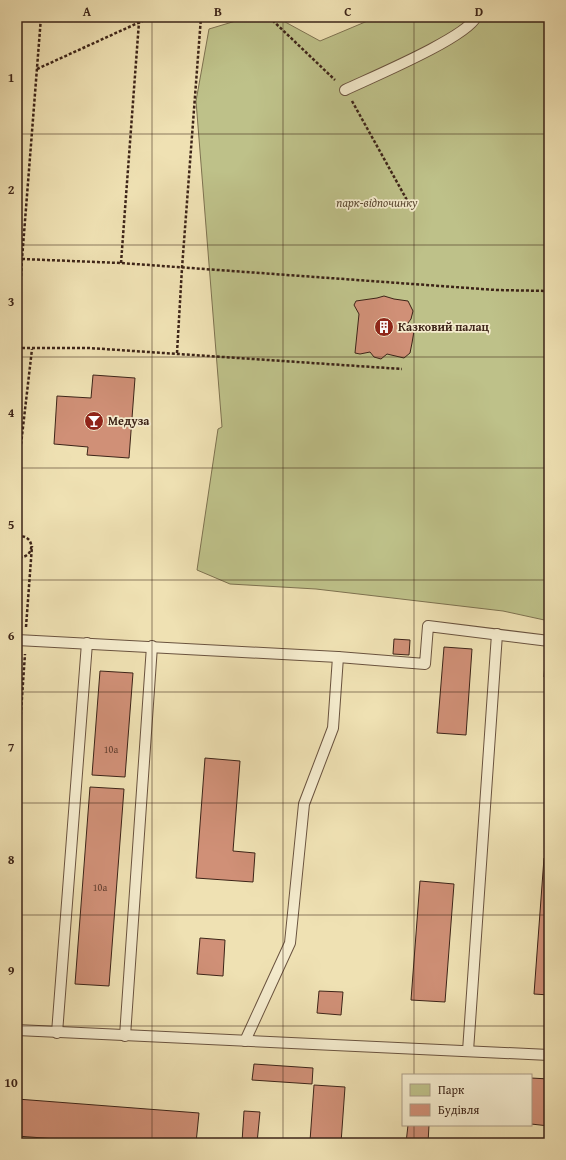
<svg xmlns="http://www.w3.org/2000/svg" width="566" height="1160" font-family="'Gentium Book Plus',serif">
  <rect width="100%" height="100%" fill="#efe1b3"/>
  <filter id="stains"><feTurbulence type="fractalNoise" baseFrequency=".005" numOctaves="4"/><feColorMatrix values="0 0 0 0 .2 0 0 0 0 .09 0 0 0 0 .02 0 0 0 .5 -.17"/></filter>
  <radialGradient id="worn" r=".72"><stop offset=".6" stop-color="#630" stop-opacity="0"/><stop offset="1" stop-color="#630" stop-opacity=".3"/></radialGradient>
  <polygon fill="#bec189" stroke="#7e7250" points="249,17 276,17 320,41 377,17 549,17 549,621 503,611 316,589 230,584 197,570 218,429 222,427 196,101 209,29"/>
  <g fill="#d09077" stroke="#3d2418">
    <polygon points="384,296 394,299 408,301 413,311 411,319 408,323 414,331 412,343 410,353 404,358 387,354 381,359 374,357 370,352 360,354 355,353 359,314 354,305 356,301 377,298"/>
    <polygon points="93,375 135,378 129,458 87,455 88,447 54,444 57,396 91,398"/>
    <polygon points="394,639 410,640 409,655 393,654"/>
    <polygon points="444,647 472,649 466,735 437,733"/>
    <polygon points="546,650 549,651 549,678 544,677"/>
    <polygon points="100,671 133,673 125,777 92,775"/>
    <polygon points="205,758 240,761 233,851 255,853 253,882 196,878"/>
    <polygon points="90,787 124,789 109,986 75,984"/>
    <polygon points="544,858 549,858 549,995 534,994"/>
    <polygon points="420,881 454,884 445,1002 411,1000"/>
    <polygon points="200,938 225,940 223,976 197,974"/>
    <polygon points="319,991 343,992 341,1015 317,1013"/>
    <polygon points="254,1064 313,1068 312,1084 252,1080"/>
    <polygon points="531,1078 549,1079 549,1126 531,1124"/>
    <polygon points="314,1085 345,1087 341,1143 310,1141"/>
    <polygon points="17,1099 199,1113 196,1143 109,1143 17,1136"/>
    <polygon points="244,1111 260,1112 257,1143 242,1142"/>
    <polygon points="408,1125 429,1125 428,1143 406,1143"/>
  </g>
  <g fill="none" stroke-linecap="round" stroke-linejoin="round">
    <g stroke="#6a533f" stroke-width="12">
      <g id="lane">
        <path d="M345,90C370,78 466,38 476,17"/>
        <polyline points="17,640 338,657 333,728 304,804 290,943 245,1041"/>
        <polyline points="338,657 425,664 428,626 549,641"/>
        <polyline points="17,1030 549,1055"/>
        <polyline points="57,1033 87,643"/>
        <polyline points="125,1036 152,646"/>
        <polyline points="468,1051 497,634"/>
      </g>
    </g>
    <g stroke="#3d2418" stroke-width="2.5" stroke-dasharray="3 2" stroke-linecap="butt">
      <polyline points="269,17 335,80"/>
      <polyline points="37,69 151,17"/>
      <polyline points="352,101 408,202"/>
      <polyline points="22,259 121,263 496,290 549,291"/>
      <polyline points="121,263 139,22"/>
      <polyline points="17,346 22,259 41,17"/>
      <polyline points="17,348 89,348 402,369"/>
      <polyline points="177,353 182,268 201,17"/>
      <polyline points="17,479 32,349"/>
      <path d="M17,536C37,534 35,560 17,557"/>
      <polyline points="26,627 32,546"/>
      <polyline points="17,700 20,707"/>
      <polyline points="17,770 25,654"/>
    </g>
    <use href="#lane" stroke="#f5ecce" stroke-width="10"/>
  </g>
  <path fill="none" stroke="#3d2418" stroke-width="1" stroke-opacity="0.55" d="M152,17V1143M283,17V1143M414,17V1075M17,134H549M17,245H549M17,357H549M17,468H549M17,580H549M17,692H549M17,803H549M17,915H549M17,1026H549M414,1125V1143"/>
  <defs>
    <g id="building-disc" transform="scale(1)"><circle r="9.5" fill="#8f2418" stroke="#f5ecce"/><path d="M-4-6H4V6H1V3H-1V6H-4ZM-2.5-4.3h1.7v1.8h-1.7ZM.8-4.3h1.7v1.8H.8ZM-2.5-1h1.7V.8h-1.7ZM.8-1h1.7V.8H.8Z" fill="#fff"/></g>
    <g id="bar-disc" transform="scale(1)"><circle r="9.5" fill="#8f2418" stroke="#f5ecce"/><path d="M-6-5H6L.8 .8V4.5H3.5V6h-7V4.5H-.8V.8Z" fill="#fff"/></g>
  </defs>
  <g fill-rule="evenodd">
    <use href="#building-disc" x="384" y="327"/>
    <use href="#bar-disc" x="94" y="421"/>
  </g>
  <g text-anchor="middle" stroke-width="3.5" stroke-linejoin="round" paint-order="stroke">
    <g font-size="10" fill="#623f30">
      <text x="111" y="753">10а</text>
      <text x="100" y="891">10а</text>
    </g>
    <g font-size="12" font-style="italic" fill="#5d4b34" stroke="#f5ecce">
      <text x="377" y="207">парк-відпочинку</text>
    </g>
    <g font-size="12" font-weight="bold" fill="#3d2418" stroke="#f5ecce" text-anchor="start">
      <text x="398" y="331">Казковий палац</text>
      <text x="108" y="425">Медуза</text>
    </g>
  </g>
  <rect width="566" height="1160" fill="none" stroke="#efe1b3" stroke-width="44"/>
  <rect x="402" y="1074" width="130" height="52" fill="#f5ecce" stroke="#ab9c85"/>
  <rect x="410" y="1084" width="20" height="12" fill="#bec189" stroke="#ab9c85"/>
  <text x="438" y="1094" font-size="12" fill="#3d2418">Парк</text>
  <rect x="410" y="1104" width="20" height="12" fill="#d09077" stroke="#ab9c85"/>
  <text x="438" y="1114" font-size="12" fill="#3d2418">Будівля</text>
  <rect x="22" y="22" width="522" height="1116" fill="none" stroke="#3d2418" stroke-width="1.5"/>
  <g font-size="13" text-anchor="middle" font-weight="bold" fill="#3d2418">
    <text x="87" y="16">A</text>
    <text x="218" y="16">B</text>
    <text x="348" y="16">C</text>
    <text x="479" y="16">D</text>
    <text x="11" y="82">1</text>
    <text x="11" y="194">2</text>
    <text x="11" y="306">3</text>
    <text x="11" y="417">4</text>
    <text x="11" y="529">5</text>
    <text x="11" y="640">6</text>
    <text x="11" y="752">7</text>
    <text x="11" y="864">8</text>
    <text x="11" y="975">9</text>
    <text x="11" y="1087">10</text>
  </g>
  <rect width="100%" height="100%" filter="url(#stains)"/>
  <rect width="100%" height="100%" fill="url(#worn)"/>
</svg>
